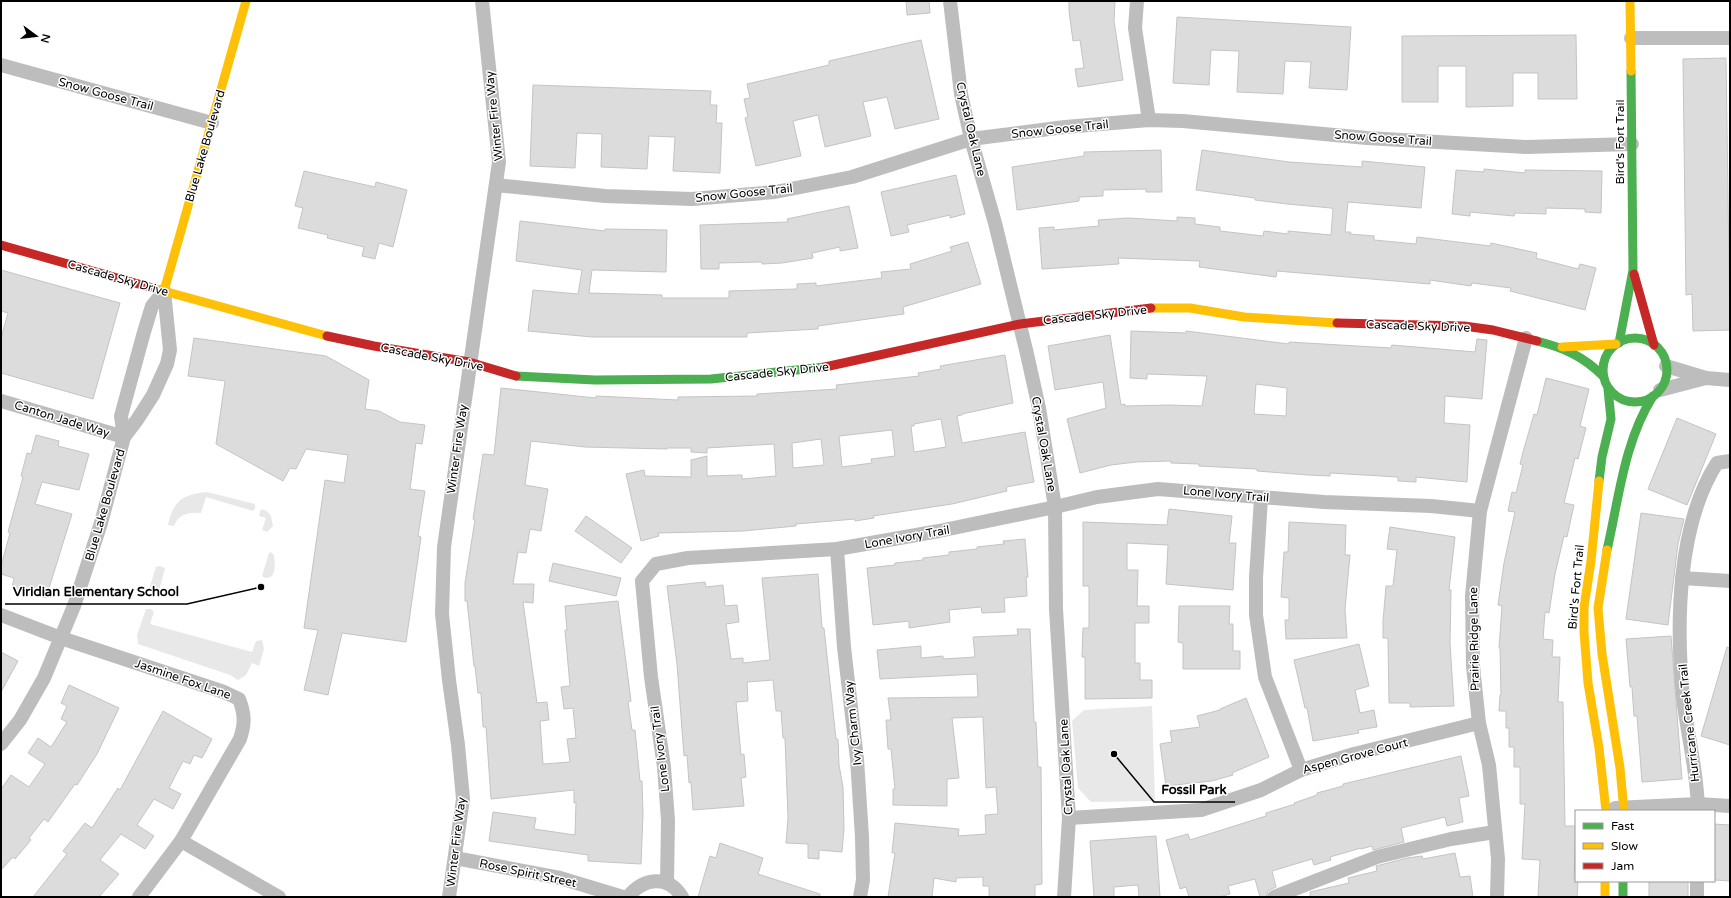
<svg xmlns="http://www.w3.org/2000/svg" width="1731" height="898" font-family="'Varela Round',sans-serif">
  <rect width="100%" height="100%" fill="#fff"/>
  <g fill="#e8e8e8">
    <path d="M207,492L255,504V509L253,511L206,497L201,513C190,512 178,514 174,526L168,525C173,501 183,494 207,492Z"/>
    <polygon points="261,509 267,511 271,516 273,526 267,532 262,530 266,518 259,516"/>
    <path d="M271,552L274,555C275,563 277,579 265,578L262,576L269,553Z"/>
    <polygon points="160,566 165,568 159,591 154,593 150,591 150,586 156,567"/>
    <polygon points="146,609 151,609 154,612 150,624 252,652 256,641 262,640 264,649 259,666 252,663 246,675 238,680 230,675 138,644 137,635"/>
    <polygon points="1152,706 1155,801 1091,802 1078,788 1072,721 1084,710"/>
  </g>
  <g fill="#dcdcdc" stroke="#c4c4c4" fill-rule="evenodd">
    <polygon points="906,1 929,1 930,13 907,15"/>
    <polygon points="1069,1 1115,1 1114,21 1123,80 1078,87 1075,69 1084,68 1080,40 1073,41 1069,11"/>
    <polygon points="1177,17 1351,27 1347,90 1309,88 1311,62 1285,61 1283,94 1237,92 1239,51 1211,50 1209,85 1173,83"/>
    <polygon points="1576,35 1577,99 1538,99 1538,73 1513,73 1513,106 1466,107 1466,66 1438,66 1438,102 1402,102 1402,36"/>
    <polygon points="921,40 939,119 895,129 887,97 863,102 871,136 825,147 818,115 793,121 801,156 756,166 745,118 748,117 744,99 750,98 747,84 829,65 829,61"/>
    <polygon points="1726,58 1730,330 1693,331 1692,294 1686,295 1683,59"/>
    <polygon points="533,85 711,91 710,105 717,105 716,123 722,123 720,173 673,171 675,137 649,136 647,169 601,167 602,134 577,133 575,168 530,166"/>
    <polygon points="1161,150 1162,192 1146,192 1146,189 1103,190 1103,196 1079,197 1079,201 1017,210 1012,167 1084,156 1084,152"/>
    <polygon points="1202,150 1289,162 1362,167 1362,161 1425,167 1421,208 1348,202 1345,232 1351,232 1350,234 1374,236 1374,240 1416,244 1417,237 1490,246 1491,243 1537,253 1536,258 1578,269 1580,264 1596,268 1585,310 1510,291 1511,288 1472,283 1471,286 1430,280 1430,284 1277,271 1276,277 1199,267 1200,261 1118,258 1119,264 1042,269 1039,228 1054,227 1054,230 1099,226 1098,220 1128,218 1177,221 1177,217 1195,218 1195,224 1220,227 1220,231 1263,236 1264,231 1288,234 1288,231 1331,235 1333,209 1331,208 1287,204 1255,200 1255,198 1196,190"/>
    <polygon points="1484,169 1525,173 1525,170 1602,171 1601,213 1585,212 1585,209 1546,208 1546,214 1515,213 1514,216 1470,212 1470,216 1452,214 1456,170 1484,172"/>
    <polygon points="304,171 375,187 376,182 407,190 393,247 379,243 375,259 362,256 364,247 327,238 328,235 298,228 303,208 295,206"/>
    <polygon points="956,175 965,214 950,218 950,215 907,225 909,232 891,236 881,192"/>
    <polygon points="849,206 858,248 840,251 840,247 812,253 813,258 782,263 762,264 762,262 719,263 719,269 701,269 700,225 788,222 787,219"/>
    <polygon points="520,221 605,231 605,229 667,230 666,272 592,270 589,293 662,295 662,298 729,298 729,291 797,289 797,284 816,283 816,286 882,278 881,272 911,269 910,264 952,251 950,247 968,242 981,284 903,307 904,314 818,326 818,329 747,333 747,337 592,337 528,331 533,290 578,294 582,270 516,261"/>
    <polygon points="1,270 120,303 93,399 1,373 1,338 8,313 1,311"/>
    <path d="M1131,331L1186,333V331L1289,344V342L1391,348L1392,345L1475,352L1477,339L1487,340L1482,399L1445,396L1444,423L1470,425L1467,482L1416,477V482L1398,481V477L1330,473V476L1308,475L1257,471V469L1199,466V464L1171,463V461L1136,462L1111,465L1080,473L1067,419L1106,408L1103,382L1055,390L1048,346L1110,335L1121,405L1125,404V406L1170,405L1202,406L1207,376L1147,374V379L1130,378ZM1256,384L1287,388L1286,416L1254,414Z"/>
    <polygon points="194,338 326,356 369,380 365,409 379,411 400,422 425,425 422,444 416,443 410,489 425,491 418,536 421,537 406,642 342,633 328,695 304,690 318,630 304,628 325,480 344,483 348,455 306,449 296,469 290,468 283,481 216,444 225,381 188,376"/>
    <path d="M1005,355L1013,403L962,414V415L957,416L962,443L1025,432L1034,482L1006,487L1007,491L952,504L873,516L874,518L855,521V519L796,524V526L743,531L658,533L659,536L641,541L626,474L644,470L645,476L691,477V460L707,456V476L742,475V479L776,476L774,444L707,448V453L691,452V448H667V449L585,447L531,441L525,485L548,489L541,531L530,529L526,553L518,552L513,584H534L533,603L523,602L537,703L547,702L549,720L540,721L543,764L570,762L567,739L576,738L573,708L564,709L561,687L570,686L565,630H567L565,606L618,601L631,701L628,702L632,730H635L640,781H642L643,814L641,864L588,861V855L489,841L493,812L536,818L534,829L575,835L576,802L574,803V790L491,799L486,727H483L481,693H478L475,666H474L467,601H465V583L475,520L473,519L483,454L494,455L501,388L596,398V396L678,400V397L757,396V394L837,389L836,385L919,376L918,373L941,369L940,366ZM941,419L946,447L914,452L911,426H914V424ZM892,430L895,456L871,459L872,463L842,467L839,436ZM821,439L824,465L793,468L792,443Z"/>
    <polygon points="1546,378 1589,389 1580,426 1586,428 1578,459 1575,458 1564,503 1574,505 1567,537 1564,536 1555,574 1549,613 1545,612 1543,639 1553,640 1552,657 1560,657 1558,702 1563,702 1565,826 1576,826 1574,879 1578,881 1577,897 1538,897 1540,860 1522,859 1525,804 1520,804 1520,767 1514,767 1514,747 1509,747 1509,728 1506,728 1506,711 1499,711 1500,695 1501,695 1500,648 1499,648 1502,606 1498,605 1504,563 1515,512 1508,511 1512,492 1516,493 1523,465 1520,464 1523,452 1534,414 1537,415"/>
    <polygon points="1677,418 1716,434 1687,505 1648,489"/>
    <polygon points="36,435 59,441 58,446 89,454 79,490 42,482 35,504 72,514 46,598 12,588 14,578 1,574 1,566 10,533 8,532 23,477 21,476 27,453 31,454"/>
    <polygon points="1169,509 1232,516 1229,543 1236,543 1233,590 1166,584 1168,545 1127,543 1127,570 1138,570 1137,606 1149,606 1149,623 1135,623 1135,663 1140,663 1140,680 1152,680 1152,698 1085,699 1085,657 1082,657 1083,628 1089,628 1089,586 1083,586 1083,522 1167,525"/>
    <polygon points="1641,513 1684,519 1678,544 1668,625 1626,619"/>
    <polygon points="586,516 632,548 621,563 575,531"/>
    <polygon points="1289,522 1346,525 1345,555 1350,555 1345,609 1347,638 1286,639 1285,620 1289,620 1289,598 1281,597 1284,552 1288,552"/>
    <polygon points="1390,527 1455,537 1449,590 1451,590 1450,643 1454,706 1410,707 1410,703 1389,703 1388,638 1383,638 1383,621 1386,586 1393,586 1397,550 1387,549"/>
    <polygon points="1025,539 1028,577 1026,577 1027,596 1004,598 1005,612 982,613 981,607 949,610 950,622 909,628 909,621 873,625 867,568 895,565 895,563 923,560 923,558 949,555 949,552 977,549 977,547 1004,544 1003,541"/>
    <polygon points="553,563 621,578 616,596 549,581"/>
    <polygon points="818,574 822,628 824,628 836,739 838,739 839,765 843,787 844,828 842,852 819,850 819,859 808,858 808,844 786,843 788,818 785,738 783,738 781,711 776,711 773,680 747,682 748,701 736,702 741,755 744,754 746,777 741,778 744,806 693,810 691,782 689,783 687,755 684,756 677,664 667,586 705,582 706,587 723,585 725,606 737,605 739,622 726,624 731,659 743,658 743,663 770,660 762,578"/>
    <polygon points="1179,606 1230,606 1229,624 1233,624 1233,651 1240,651 1240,669 1183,669 1183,643 1178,642"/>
    <polygon points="1017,629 1030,629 1034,722 1036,722 1038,767 1041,767 1042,884 1035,885 1035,897 989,897 989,886 983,886 983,877 956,878 956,882 934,878 932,897 888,897 895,853 892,853 895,823 959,829 958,836 986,834 985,815 998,814 996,787 986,788 983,717 952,718 959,778 947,779 947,806 893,805 893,789 895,789 891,749 888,749 886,720 891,720 888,698 978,697 977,674 880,679 877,650 921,646 921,658 943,656 943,659 975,657 973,637 1018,635"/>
    <polygon points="1671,636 1682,779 1642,782 1637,716 1634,716 1632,687 1630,687 1626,639"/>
    <polygon points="1359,644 1369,686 1355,690 1360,713 1374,710 1377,727 1358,730 1359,733 1313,741 1307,708 1305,708 1294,660"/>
    <polygon points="1727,647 1730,648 1730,745 1701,736"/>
    <polygon points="1,652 18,661 1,692"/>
    <polygon points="69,685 119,708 97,754 77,785 75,784 48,822 44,819 29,838 31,840 15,859 13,857 1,870 1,789 11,775 29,787 45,764 28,753 38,738 51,747 67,722 61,719 67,706 61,703"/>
    <polygon points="1246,698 1269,757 1232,773 1233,775 1212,781 1166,786 1160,744 1172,742 1170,731 1200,727 1197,716 1220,710 1220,709"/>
    <polygon points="163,711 212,739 202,758 194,755 190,764 183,761 169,788 181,794 173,809 154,799 137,825 154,836 145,849 121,834 100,860 119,874 99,897 33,897 67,854 63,851 85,823 92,828 118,788 120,790"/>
    <polygon points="1461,756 1469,796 1459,798 1463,822 1447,826 1445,817 1401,828 1404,842 1373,850 1372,846 1361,849 1361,848 1330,857 1331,860 1314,865 1312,859 1272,871 1276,887 1268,891 1266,897 1260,897 1255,879 1228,886 1230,894 1219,897 1189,897 1186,887 1180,889 1166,840 1188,834 1190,840 1266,816 1266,813 1295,804 1294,803 1317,795 1317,793 1343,786 1343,784"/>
    <polygon points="1714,824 1730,825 1730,881 1714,880"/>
    <polygon points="1156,836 1160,897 1139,897 1138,885 1114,887 1114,897 1094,897 1090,841"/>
    <polygon points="720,843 763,858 758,874 820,894 820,897 698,897 710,856 716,858"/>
    <polygon points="1455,853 1460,877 1470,876 1473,897 1310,897 1310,892 1349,883 1348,878 1377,871 1376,866 1380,865 1407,858 1422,856 1423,859"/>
    <rect x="1649" y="881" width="39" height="16"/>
  </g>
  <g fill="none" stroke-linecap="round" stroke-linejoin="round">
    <g stroke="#bdbdbd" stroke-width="14">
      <polyline points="950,1 961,94 971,139 995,223 1027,354 1039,408 1055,507 1056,609 1069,818 1064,897"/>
      <polyline points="1137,1 1135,28 1149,120"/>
      <polyline points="1631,38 1730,38"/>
      <polyline points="1,65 212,123"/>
      <polyline points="496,185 605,196 692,199 775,192 852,177 971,139 1065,127 1149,120 1183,121 1367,138 1526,147 1632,144"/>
      <polyline points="1666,366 1706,378 1730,380"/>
      <polyline points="1660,390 1706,378"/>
      <polyline points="1,401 124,437"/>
      <polyline points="124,437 137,420 153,395 167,364 170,350 164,291"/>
      <polyline points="1261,498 1256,578 1256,615 1265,677 1301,770"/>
      <polyline points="837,549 844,647 857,759 862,837 863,880 860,897"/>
      <polyline points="1682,578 1730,581"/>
      <path d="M1,615L61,638L224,692L239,699C245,714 245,724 240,739L181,841L139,897"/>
      <polyline points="1,744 20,720 44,678 74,606 101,523 124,437 121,416 144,332 152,306 164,291"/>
      <polyline points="1615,808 1698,804 1730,806"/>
      <path d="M1698,811C1698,775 1687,733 1683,697C1676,625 1677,525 1717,463L1730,461"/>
      <polyline points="1069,818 1201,810 1261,790 1301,770 1354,754 1479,723"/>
      <polyline points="181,841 279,897"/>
      <polyline points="455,858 560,878 623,897"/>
      <polyline points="667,883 668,820 664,767 651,677 642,581 656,564 688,558 837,549 939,531 1055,507 1097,497 1158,489 1324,502 1431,506 1480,511"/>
      <polyline points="449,897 463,799 458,745 449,680 442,614 444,547 499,162 482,1"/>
      <path d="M628,897C643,878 668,874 682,897"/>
      <polyline points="1274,897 1377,857 1451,839 1495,832"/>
      <polyline points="1497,897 1498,859 1489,765 1479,723 1473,666 1472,596 1480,511 1526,338"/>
      <polyline points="1697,897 1697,881"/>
    </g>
    <g stroke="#4caf50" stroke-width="9">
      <circle cx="1635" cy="370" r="32"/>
      <path d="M1537,341C1564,348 1583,356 1603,376"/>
      <polyline points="1619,343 1633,270 1631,71"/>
      <polyline points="516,376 595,380 711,379 825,367"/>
      <polyline points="1599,481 1602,457 1611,419 1608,389"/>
      <path d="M1607,550C1619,498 1624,442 1653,396"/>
      <polyline points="1623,881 1623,897"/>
    </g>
    <g stroke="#ffc107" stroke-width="9">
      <polyline points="1630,1 1631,71"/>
      <polyline points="149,287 327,336"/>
      <polyline points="164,291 246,1"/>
      <polyline points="1151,308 1190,308 1244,317 1337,323"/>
      <polyline points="1562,347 1616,344"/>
      <polyline points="1599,481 1591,561 1584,607 1584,632 1588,683 1599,748 1606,811"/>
      <polyline points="1607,550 1598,608 1602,654 1620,768 1624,811"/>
      <polyline points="1605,881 1605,897"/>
    </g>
    <g stroke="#c62828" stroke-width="9">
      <polyline points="1,245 149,287"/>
      <polyline points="1634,274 1654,345"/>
      <polyline points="1337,323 1464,326 1493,330 1537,341"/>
      <polyline points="327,336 374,346 469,362 516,376"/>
      <polyline points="825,367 1020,324 1151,308"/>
    </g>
  </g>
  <g text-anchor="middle" stroke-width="3" stroke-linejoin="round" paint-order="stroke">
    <g font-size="12" fill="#000" stroke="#fff">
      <text transform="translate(106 94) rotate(15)" y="4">Snow Goose Trail</text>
      <text transform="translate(494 116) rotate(-96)" y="4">Winter Fire Way</text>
      <text transform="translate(971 129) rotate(77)" y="4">Crystal Oak Lane</text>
      <text transform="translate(1060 129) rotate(-6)" y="4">Snow Goose Trail</text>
      <text transform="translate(1383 138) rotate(4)" y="4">Snow Goose Trail</text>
      <text transform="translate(1620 142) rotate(-90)" y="4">Bird's Fort Trail</text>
      <text transform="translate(205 146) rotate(-74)" y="4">Blue Lake Boulevard</text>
      <text transform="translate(744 193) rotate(-6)" y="4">Snow Goose Trail</text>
      <text transform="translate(118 278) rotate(16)" y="4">Cascade Sky Drive</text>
      <text transform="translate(1095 315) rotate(-6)" y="4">Cascade Sky Drive</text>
      <text transform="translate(1418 326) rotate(2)" y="4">Cascade Sky Drive</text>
      <text transform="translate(432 357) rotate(11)" y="4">Cascade Sky Drive</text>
      <text transform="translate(777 372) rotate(-6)" y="4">Cascade Sky Drive</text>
      <text transform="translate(62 419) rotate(17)" y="4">Canton Jade Way</text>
      <text transform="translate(1044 444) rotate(80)" y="4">Crystal Oak Lane</text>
      <text transform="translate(457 449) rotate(-82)" y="4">Winter Fire Way</text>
      <text transform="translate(1226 494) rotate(5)" y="4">Lone Ivory Trail</text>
      <text transform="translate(105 505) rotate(-74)" y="4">Blue Lake Boulevard</text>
      <text transform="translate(907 537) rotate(-10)" y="4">Lone Ivory Trail</text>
      <text transform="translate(1576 587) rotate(-85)" y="4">Bird's Fort Trail</text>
      <text transform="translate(1474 639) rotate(-91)" y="4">Prairie Ridge Lane</text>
      <text transform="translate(183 679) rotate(19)" y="4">Jasmine Fox Lane</text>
      <text transform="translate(853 723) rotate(-96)" y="4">Ivy Charm Way</text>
      <text transform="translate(1689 723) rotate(-96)" y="4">Hurricane Creek Trail</text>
      <text transform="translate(660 749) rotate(-97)" y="4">Lone Ivory Trail</text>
      <text transform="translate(1355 756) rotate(-15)" y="4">Aspen Grove Court</text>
      <text transform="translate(1066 767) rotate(-93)" y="4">Crystal Oak Lane</text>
      <text transform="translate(456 842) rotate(-83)" y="4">Winter Fire Way</text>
      <text transform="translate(528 873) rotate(12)" y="4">Rose Spirit Street</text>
    </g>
  </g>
  <path fill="none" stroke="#000" stroke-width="1.5" d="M261 587L187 604H5M1114 754L1154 802H1235"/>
  <g fill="#000" stroke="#fff" stroke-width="1.5">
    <circle cx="261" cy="587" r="4"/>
    <circle cx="1114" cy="754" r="4"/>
  </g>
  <g font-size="13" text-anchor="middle" font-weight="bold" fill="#000" stroke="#fff" stroke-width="3" stroke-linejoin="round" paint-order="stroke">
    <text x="96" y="596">Viridian Elementary School</text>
    <text x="1194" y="794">Fossil Park</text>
  </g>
  <rect width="1731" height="898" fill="none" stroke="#000000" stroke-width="4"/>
  <rect x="1575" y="810" width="140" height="72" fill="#ffffff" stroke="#999999"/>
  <rect x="1583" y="823" width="20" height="6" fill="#4caf50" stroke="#999999"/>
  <text x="1611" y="830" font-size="12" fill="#000000">Fast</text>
  <rect x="1583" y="843" width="20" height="6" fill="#ffc107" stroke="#999999"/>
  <text x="1611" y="850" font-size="12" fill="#000000">Slow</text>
  <rect x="1583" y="863" width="20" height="6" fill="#c62828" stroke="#999999"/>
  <text x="1611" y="870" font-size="12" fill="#000000">Jam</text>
  <g transform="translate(36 36) rotate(105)" stroke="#ffffff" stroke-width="3" paint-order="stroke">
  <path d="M0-3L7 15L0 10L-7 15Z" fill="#000000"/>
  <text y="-6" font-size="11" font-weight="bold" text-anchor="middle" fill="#000000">N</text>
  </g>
</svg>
